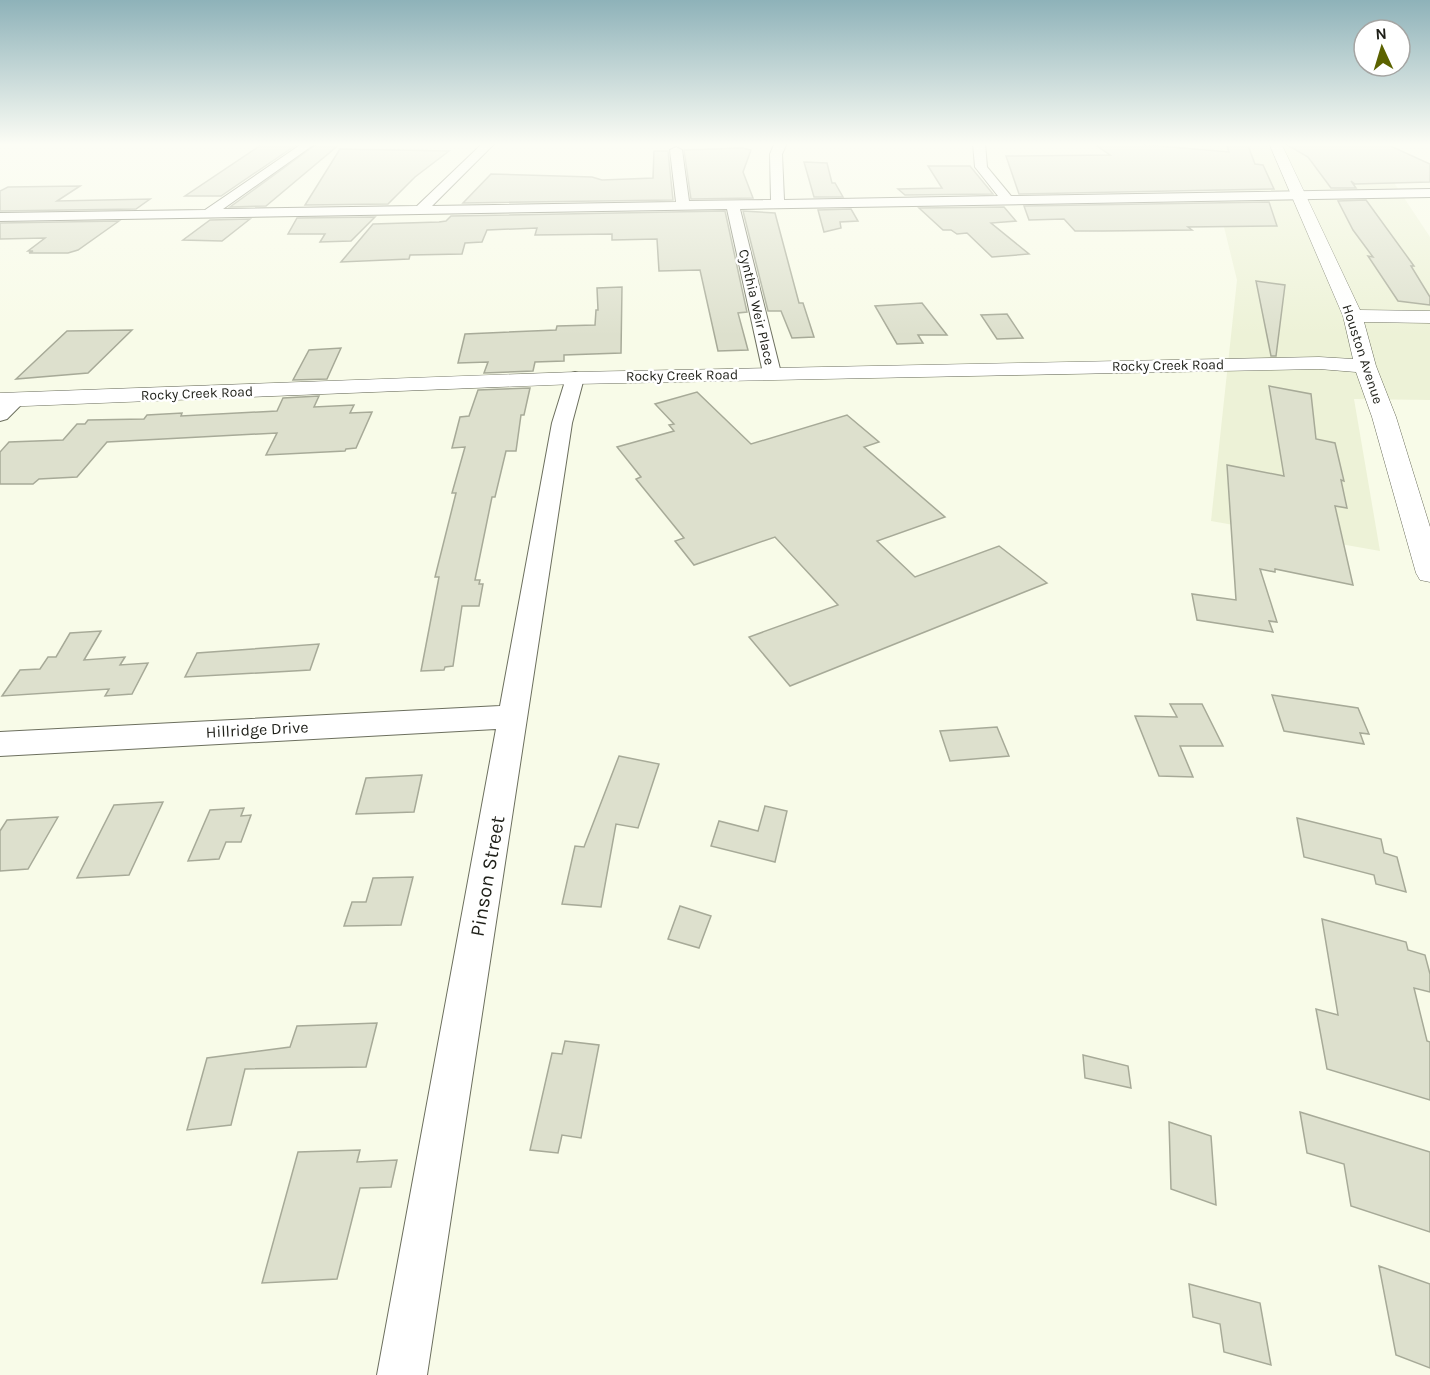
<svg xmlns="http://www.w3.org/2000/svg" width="1430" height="1375" font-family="Karla,sans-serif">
  <rect width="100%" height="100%" fill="#f8fbe8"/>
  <polygon fill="#edf2d7" points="1199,143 1357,143 1387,172 1430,237 1430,400 1354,399 1380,551 1211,521 1237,280 1210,170"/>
  <g fill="#dde0cd" stroke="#a7aa98" stroke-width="1.5">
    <polygon points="264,143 299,143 221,196 185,196"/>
    <polygon points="318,143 341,143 266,206 230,207"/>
    <polygon points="1124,143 1229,152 1226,143 1247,143 1255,164 1263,165 1274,189 1019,194 1006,156 1110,155 1094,144"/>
    <polygon points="1284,143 1384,143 1430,164 1430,182 1355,184 1351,181 1356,188 1331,188 1308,157"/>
    <polygon points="742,148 751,150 743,172 753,198 691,199 684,150"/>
    <polygon points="340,149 449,151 415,177 388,204 305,205"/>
    <polygon points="654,151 668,151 673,200 463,203 491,174 592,177 602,180 653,178"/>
    <polygon points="804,162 827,163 832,183 835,183 843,197 814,197"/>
    <polygon points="928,166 970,166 993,194 905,195 898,189 942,188"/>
    <polygon points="80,186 57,201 150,199 136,209 0,211 0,191 8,187"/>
    <polygon points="1366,200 1414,266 1411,266 1430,297 1430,305 1398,301 1368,256 1373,257 1353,230 1338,201"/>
    <polygon points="1269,202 1277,226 1188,227 1192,230 1103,231 1075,231 1064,219 1029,220 1024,206"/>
    <polygon points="1004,207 1016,221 991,223 1029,254 992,257 967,233 957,234 951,230 943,230 919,208"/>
    <polygon points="851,209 858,221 840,222 841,228 824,232 818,210"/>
    <polygon points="725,211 747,312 738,313 748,350 718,351 700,270 659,271 657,239 612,240 612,234 535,235 537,228 487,230 482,242 465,243 462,254 410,255 409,259 341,262 373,224 439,222 446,221 451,216"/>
    <polygon points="743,211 775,213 799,303 803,303 814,337 792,338 781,311 768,311"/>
    <polygon points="375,217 351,241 320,242 325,234 288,234 297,218"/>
    <polygon points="250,219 222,241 183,240 210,220"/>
    <polygon points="119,221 78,250 68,253 29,253 33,251 28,251 45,238 0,239 0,223"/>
    <polygon points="1256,281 1285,285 1276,356 1271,356"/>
    <polygon points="622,287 621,353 564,355 564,361 535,362 533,371 484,373 488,362 458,363 465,334 556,330 557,326 595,325 596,310 598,310 597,288"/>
    <polygon points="922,303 947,335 918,335 923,343 897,344 875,306"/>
    <polygon points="1007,314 1023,338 997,339 981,315"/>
    <polygon points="132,330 88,373 16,379 67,331"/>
    <polygon points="341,348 327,379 293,380 309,350"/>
    <polygon points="1269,386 1311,394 1316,439 1335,443 1344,481 1341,480 1347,508 1335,506 1353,585 1275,569 1275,572 1260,569 1277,622 1269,621 1273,632 1197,620 1192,594 1236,600 1227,465 1284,476"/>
    <polygon points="530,388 524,415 521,415 516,451 506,451 495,497 492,497 475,580 480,580 479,584 483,584 479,606 462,606 453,666 445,667 444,670 421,671 439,577 435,577 456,493 452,493 465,447 452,448 460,417 469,416 478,390"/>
    <polygon points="697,392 751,444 847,415 879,442 864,447 945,517 877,541 915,577 999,546 1047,583 790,686 749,637 838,605 775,537 694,565 675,541 684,538 636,479 641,477 617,447 674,431 669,425 674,424 655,404"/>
    <polygon points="319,396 314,407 354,405 350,413 372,412 356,448 346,449 345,451 266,455 277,433 107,442 77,477 39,479 33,484 0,484 0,452 9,442 63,440 77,424 85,424 88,420 144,419 147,415 182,413 181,416 277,411 283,398"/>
    <polygon points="101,631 84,660 125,657 120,665 148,663 132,694 105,696 109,689 2,696 20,670 40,669 48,657 56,657 70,633"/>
    <polygon points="319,644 310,670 185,677 197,653"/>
    <polygon points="1272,695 1358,708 1369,734 1360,733 1364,744 1284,731"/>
    <polygon points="1170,704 1202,704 1223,746 1180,746 1193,777 1159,776 1135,716 1177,717"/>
    <polygon points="997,727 1009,756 950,761 940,731"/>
    <polygon points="619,756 659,764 638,828 616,824 601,907 562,904 575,846 584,847"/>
    <polygon points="422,775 414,812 356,814 366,778"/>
    <polygon points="163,802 129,875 77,878 114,805"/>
    <polygon points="765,806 787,811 775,862 711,846 719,821 758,831"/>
    <polygon points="244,808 241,816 251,815 241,842 226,842 219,859 188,861 210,810"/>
    <polygon points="58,817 28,869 0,871 0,831 7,820"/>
    <polygon points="1297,818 1381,839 1384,853 1397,857 1406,892 1376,884 1374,875 1304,857"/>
    <polygon points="413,877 401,925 344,926 352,902 366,902 373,878"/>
    <polygon points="680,906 711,916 699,948 668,939"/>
    <polygon points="1322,919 1406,942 1408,950 1425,955 1430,974 1430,992 1414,988 1427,1041 1430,1042 1430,1100 1327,1069 1316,1009 1338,1015"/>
    <polygon points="377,1023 366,1067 245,1069 231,1125 187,1130 207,1058 290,1047 297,1026"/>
    <polygon points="565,1041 599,1045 581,1138 562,1135 558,1153 530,1150 552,1053 562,1054"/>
    <polygon points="1083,1055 1128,1066 1131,1088 1085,1078"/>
    <polygon points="1300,1112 1430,1152 1430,1232 1351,1206 1344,1164 1307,1153"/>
    <polygon points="1169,1122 1211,1136 1216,1205 1171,1189"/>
    <polygon points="360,1150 357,1162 397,1160 391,1187 360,1188 337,1279 262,1283 298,1152"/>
    <polygon points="1379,1266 1430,1284 1430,1368 1396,1355"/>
    <polygon points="1189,1284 1260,1303 1271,1365 1224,1352 1220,1324 1193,1317"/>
  </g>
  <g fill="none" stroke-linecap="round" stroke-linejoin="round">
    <g stroke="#6c6f5e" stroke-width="2">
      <g id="minor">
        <polygon points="303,143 316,143 223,209 417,206 483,143 495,143 432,206 676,202 670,150 676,147 682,150 689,201 771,200 770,154 775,143 787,143 782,154 784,200 998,196 975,167 973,143 985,143 987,167 1011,196 1430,189 1430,197 740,209 781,373 779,377 765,377 763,373 727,209 0,221 0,213 205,210"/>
        <polygon points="575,372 582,374 584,378 572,423 427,1375 377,1375 496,729 0,756 0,732 500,706 552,423 566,378 568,374"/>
        <polygon points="16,394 23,396 26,400 7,419 0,421 0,404 9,396"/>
      </g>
    </g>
    <g stroke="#6c6f5e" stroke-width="1">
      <polygon id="tertiary" points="1269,143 1281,143 1360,310 1430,311 1430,323 1364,322 1376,366 1396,417 1430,527 1430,582 1420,580 1416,573 1372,417 1356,372 1319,369 575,384 0,407 0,393 575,372 1319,357 1353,359 1343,316"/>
    </g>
    <use href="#minor" fill="#fff" fill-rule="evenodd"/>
    <use href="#tertiary" fill="#fff" fill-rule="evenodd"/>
  </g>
  <linearGradient id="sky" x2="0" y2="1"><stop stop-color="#8eb2b9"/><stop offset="0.43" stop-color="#fcfdf5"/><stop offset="1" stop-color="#fcfdf5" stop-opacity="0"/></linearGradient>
  <rect width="1430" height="336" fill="url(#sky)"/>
  <g text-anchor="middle" stroke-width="5" stroke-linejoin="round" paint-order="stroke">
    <g font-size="14" fill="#1e1f18" stroke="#fff">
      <text transform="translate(757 307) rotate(77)" y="5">Cynthia Weir Place</text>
      <text transform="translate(1363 354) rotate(72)" y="5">Houston Avenue</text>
      <text transform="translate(1168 365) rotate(-1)" y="5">Rocky Creek Road</text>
      <text transform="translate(682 375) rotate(-1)" y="5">Rocky Creek Road</text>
      <text transform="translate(197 393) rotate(-2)" y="5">Rocky Creek Road</text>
    </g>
    <g font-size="16" fill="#1e1f18" stroke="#fff">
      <text transform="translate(257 729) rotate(-3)" y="6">Hillridge Drive</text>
    </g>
    <g font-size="20" fill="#1e1f18" stroke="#fff">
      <text transform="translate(487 876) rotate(-80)" y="7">Pinson Street</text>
    </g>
  </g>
  <g transform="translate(1382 48) rotate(356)"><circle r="28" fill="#ffffff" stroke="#a5a5a3" stroke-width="1.5"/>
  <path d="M0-4.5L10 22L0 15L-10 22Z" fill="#5b6200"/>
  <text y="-9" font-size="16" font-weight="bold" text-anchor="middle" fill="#1e1f18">N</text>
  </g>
</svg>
